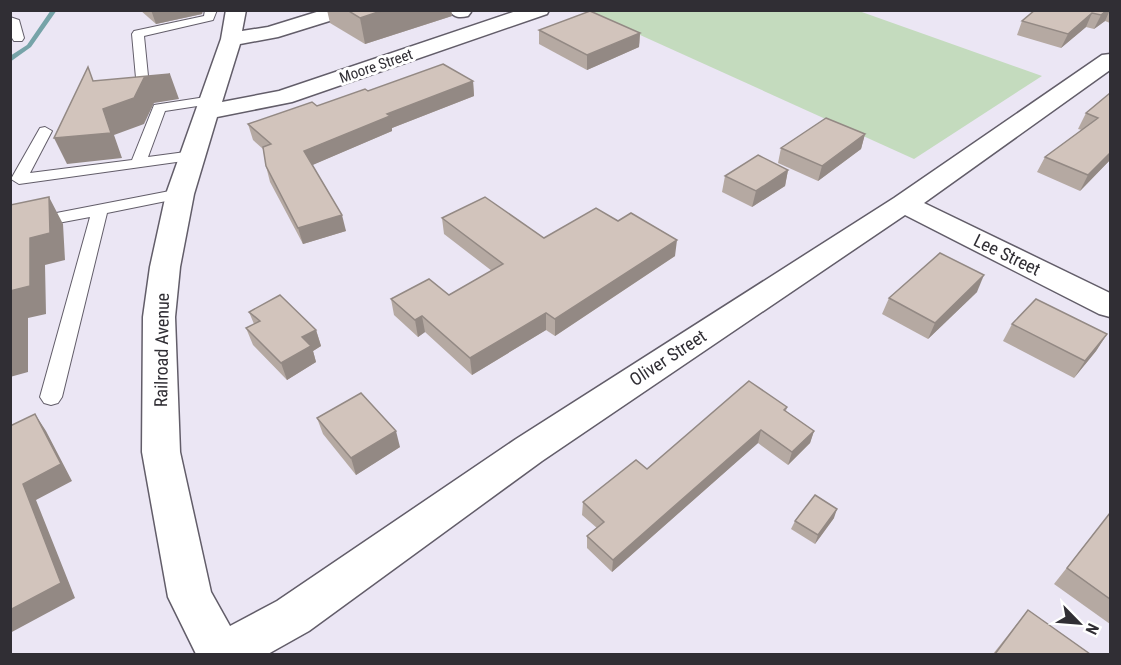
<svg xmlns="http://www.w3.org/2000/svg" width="1121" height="665" font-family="'Roboto Condensed',sans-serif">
  <rect width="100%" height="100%" fill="#ebe6f4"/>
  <polygon fill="#c4dbbe" points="587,11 859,11 1042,76 914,159"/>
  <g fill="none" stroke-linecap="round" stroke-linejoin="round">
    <polygon fill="#76a3a8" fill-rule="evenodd" points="51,10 57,10 31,47 10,62 10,56 27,45"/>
    <g stroke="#625d69" stroke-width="2">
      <g id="service">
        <polygon points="205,10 217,10 213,20 144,36 149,86 142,90 137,89 132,34 134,31 204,16"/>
        <polygon points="10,17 19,20 24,38 22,41 14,41 12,38"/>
        <polygon points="212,96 217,97 219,100 217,103 165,111 148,157 193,151 201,156 198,159 19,184 11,179 40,128 45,127 52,131 30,173 132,160 154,105"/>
        <polygon points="180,189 186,191 188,194 186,197 107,213 62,397 58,403 51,405 44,403 40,397 90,217 10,232 10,222"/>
      </g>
    </g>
    <g stroke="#625d69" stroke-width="3">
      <g id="minor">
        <polygon points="226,10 246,10 242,31 268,27 323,10 354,10 352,14 278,37 240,44 222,102 279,91 519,10 549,10 547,14 292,102 217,117 194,194 180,267 175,317 180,452 211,592 230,626 277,601 516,439 894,198 1102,55 1110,54 1110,70 924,203 1110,293 1110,317 1099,314 905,215 542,461 309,631 268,654 196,654 168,597 142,452 143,317 150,267 166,194 221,39"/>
        <path d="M449,10H470L471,12L468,16C460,18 454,18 449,10Z"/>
      </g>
    </g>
    <use href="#service" fill="#fff" fill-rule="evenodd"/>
    <use href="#minor" fill="#fff" fill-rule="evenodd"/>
  </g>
  <g fill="#b5a9a2">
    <polygon points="140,10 203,10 202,14 156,24"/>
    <polygon points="327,10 451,10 452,16 365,44 330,23"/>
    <polygon points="1035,10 1110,10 1110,23 1105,21 1094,29 1086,27 1061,48 1017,35 1022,21"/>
    <polygon points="539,30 640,33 639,47 587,70 539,44"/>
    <polygon points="473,81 474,96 392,128 392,131 312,165 346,231 303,244 270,182 266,166 263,149 253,140 248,124 317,106 368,91"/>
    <polygon points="1110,93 1110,160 1080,191 1037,172 1045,157 1082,130 1078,129 1086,113"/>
    <polygon points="865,134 861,149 818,181 778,163 781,148"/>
    <polygon points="788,170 785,186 752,207 722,192 725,176"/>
    <polygon points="442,218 544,238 675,256 555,336 546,330 472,375 425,332 418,337 394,315 391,299 449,295 492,271 444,234"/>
    <polygon points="977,292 928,339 882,314 889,298"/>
    <polygon points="249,312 316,330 321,346 313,351 316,362 287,380 253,345 246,328 254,324"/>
    <polygon points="1012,324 1107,334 1096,351 1074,378 1003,341"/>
    <polygon points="787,407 786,411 814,431 810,443 788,465 758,443 612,572 587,548 587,536 597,528 582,515 583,502 647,469"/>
    <polygon points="317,418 400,447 356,475 323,434"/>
    <polygon points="1110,513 1110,624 1054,584"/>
    <polygon points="834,518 815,544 791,529 795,521"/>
    <polygon points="1028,610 1090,654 993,654"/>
  </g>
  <g fill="#938984">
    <polygon points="151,10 203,10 202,14 156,24"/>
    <polygon points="384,10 451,10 452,16 365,44 360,18"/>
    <polygon points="1107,10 1110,10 1105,21 1094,29 1101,15"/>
    <polygon points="1092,13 1086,27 1061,48 1068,34"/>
    <polygon points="640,33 639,47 587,70 587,55"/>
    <polygon points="170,74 179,99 154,103 144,124 114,135 122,158 67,164 54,138 144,78"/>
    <polygon points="473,81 474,96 392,128 392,131 308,167 304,151 387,114"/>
    <polygon points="865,134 861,149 818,181 822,166"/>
    <polygon points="1110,153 1110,160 1080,191 1088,175"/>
    <polygon points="788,170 785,186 752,207 756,191"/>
    <polygon points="49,197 63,224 65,260 45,265 46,314 28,318 28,372 10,377 10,291 30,238"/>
    <polygon points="342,215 346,231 303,244 298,228"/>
    <polygon points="677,240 675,256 555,336 555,319"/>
    <polygon points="984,275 977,292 928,339 935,323"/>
    <polygon points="546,313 546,330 472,375 470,358"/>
    <polygon points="422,316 425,332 418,337 415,320"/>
    <polygon points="316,330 321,346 313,351 316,362 287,380 281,363 302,337"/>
    <polygon points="1107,334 1096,351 1074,378 1085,361"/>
    <polygon points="35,414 46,431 72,481 36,500 75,598 10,633 10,610 23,484"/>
    <polygon points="761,430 758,443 612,572 613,560"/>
    <polygon points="396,431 400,447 356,475 351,458"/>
    <polygon points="814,431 810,443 788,465 792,452"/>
    <polygon points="837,509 834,518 815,544 818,535"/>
  </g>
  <g fill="#d2c4bc" stroke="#938984" stroke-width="1.5">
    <polygon points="347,10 384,10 360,18"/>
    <polygon points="1035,10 1107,10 1101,15 1092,13 1068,34 1022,21"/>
    <polygon points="590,11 640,33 587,55 539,30"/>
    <polygon points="443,64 473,81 387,114 390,116 304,151 342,215 298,228 266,166 263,147 271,144 248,124 312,102 317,106 365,89 368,91"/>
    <polygon points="88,67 93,81 170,74 144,78 134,98 103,109 111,133 54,138"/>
    <polygon points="1110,93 1110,153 1088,175 1045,157 1098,118 1086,113"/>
    <polygon points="826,118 865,134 822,166 781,148"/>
    <polygon points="758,155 788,170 756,191 725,176"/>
    <polygon points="49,197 50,233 30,238 30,286 10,291 10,205"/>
    <polygon points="485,197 544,238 596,208 618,221 631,213 677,240 555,319 546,313 470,358 422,316 415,320 391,299 429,279 449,295 503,264 442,218"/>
    <polygon points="940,253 984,275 935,323 889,298"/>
    <polygon points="280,295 316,330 302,337 311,346 281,363 246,328 260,321 249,312"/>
    <polygon points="1036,299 1107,334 1085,361 1012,324"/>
    <polygon points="749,381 787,407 784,410 814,431 792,452 761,430 613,560 587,536 604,522 583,502 636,460 647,469"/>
    <polygon points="361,393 396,431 351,458 317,418"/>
    <polygon points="35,414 61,464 23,484 61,583 10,610 10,426"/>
    <polygon points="815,495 837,509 818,535 795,521"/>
    <polygon points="1110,513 1110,599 1067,568"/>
    <polygon points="1028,610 1090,654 995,654"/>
  </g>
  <g text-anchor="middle" stroke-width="6" stroke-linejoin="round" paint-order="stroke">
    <g font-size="15" fill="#302e34" stroke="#fff">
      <text transform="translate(376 66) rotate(-19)" y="5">Moore Street</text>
    </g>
    <g font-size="18" fill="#302e34" stroke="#fff">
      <text transform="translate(1007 255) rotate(26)" y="6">Lee Street</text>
      <text transform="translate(162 350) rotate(-89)" y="6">Railroad Avenue</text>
      <text transform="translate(668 358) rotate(-33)" y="6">Oliver Street</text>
    </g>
  </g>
  <rect width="1121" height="665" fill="none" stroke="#302e34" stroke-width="24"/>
  <g transform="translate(1079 623) rotate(115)" stroke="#ffffff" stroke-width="4.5" paint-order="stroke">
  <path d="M0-4.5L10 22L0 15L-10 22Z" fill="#302e34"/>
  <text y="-9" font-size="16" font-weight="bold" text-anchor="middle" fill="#302e34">N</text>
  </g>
</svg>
